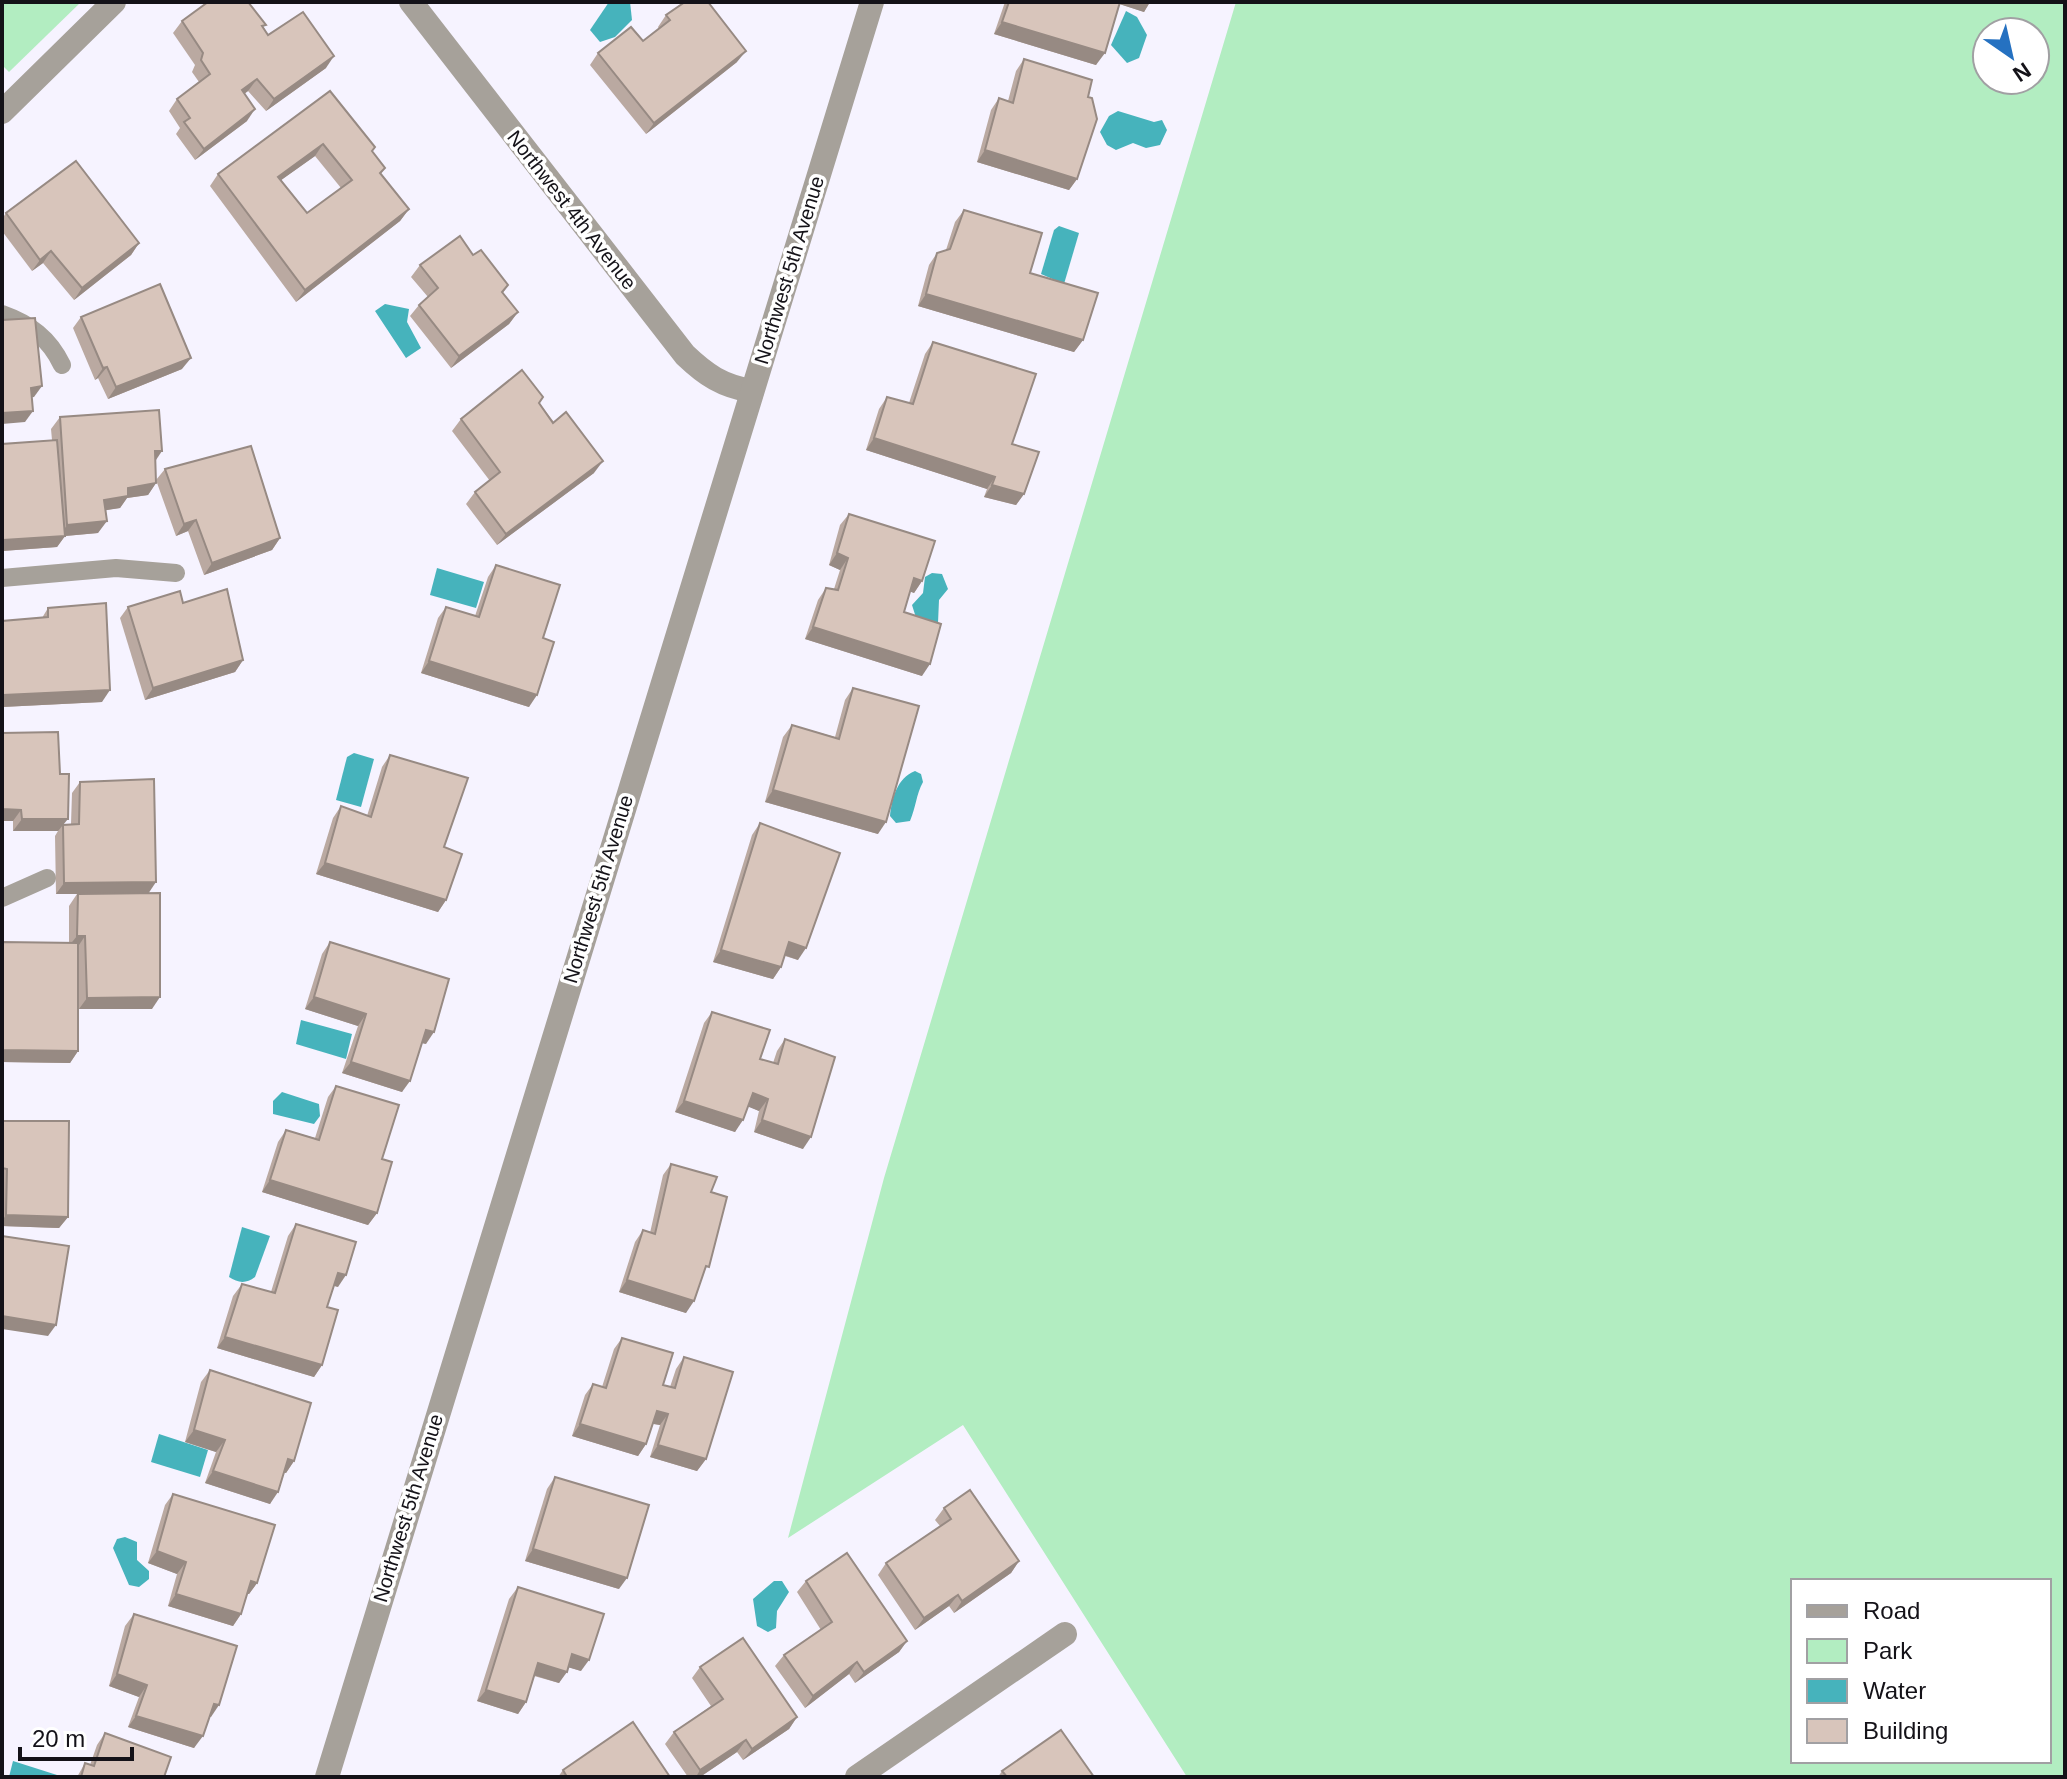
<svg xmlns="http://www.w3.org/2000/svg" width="2067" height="1779" font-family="Arial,sans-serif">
  <rect width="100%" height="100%" fill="#f6f3ff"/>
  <g fill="#b2edc1" fill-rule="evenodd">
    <polygon points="2,2 81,2 9,72 2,65"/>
    <path d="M1236,2H2065V1777H1187L963,1425L788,1538L884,1178ZM1987,32H2035V80H1987ZM1793,1581H2049V1761H1793Z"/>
  </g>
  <g fill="#46b3bc">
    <polygon points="609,2 630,2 632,20 615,37 600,42 590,30"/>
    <polygon points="1126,11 1137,17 1147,35 1139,58 1127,63 1111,45"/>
    <polygon points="1118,111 1154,122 1162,120 1167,130 1160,145 1146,148 1133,143 1116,150 1107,145 1100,132 1109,116"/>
    <polygon points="1059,226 1079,233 1064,284 1041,274 1054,230"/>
    <polygon points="385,304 409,309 407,322 421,348 406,358 375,311"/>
    <polygon points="437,568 484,582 476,608 430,595"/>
    <polygon points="932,573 942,574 948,589 939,600 938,623 930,629 918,624 912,605 923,593 925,577"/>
    <polygon points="354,753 374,759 361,807 336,800 347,757"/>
    <path d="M915,771L921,774L923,782C916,795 916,807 910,821L896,823L890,816C892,798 897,778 915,771Z"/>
    <polygon points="301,1020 352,1034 346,1059 296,1044"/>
    <polygon points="282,1092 319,1104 320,1116 314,1124 273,1114 273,1101"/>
    <path d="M242,1227L270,1236L255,1277C246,1284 238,1283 229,1277Z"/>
    <polygon points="159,1434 208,1450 200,1477 151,1462"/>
    <polygon points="125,1537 137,1542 137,1560 149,1571 149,1579 139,1587 129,1585 113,1548 117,1539"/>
    <polygon points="774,1581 782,1581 789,1592 777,1611 776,1628 768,1632 757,1626 753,1599"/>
    <polygon points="13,1761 57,1775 58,1777 9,1777"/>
  </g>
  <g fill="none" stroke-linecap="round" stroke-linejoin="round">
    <g stroke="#a6a19a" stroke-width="18">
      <path d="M2,314C30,324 49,338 62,365"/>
      <polyline points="2,578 116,568 176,573"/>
      <polyline points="2,898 47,878"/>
    </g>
    <g stroke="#a6a19a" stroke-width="24">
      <path d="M411,2L685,355C706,375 722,386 752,391"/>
      <polyline points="2,112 114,2"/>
      <polyline points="327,1777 872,2"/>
      <polyline points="857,1777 1065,1634"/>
    </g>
  </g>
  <g fill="#baa9a1" fill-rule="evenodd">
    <polygon points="1005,2 1150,2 1144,12 1120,4 1096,65 994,34"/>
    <polygon points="666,15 737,62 646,134 590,65 598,53 643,41 659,29 658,27"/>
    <polygon points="182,21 264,28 268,35 326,68 266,111 248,91 244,94 247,121 195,160 176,134 180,128 169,111 177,99 199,82 192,72 195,65 173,33"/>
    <polygon points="1024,59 1088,97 1077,179 1069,190 977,162 991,110 999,98 1008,101 1016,71"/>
    <path d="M330,91L372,151L385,168L381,174L409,209L400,221L296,302L210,186L218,174ZM315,156L341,188L307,213L281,180Z"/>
    <polygon points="964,210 1030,273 1083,340 1074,352 918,306 929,265 937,253 946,250 955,222"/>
    <polygon points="6,213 139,243 131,255 74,300 43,263 32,271 2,231 2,219"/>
    <polygon points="473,255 508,285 503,293 518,312 509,324 451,368 410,316 419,305 428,297 411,277 420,265"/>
    <polygon points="81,317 182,369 108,399 98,378 95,380 73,328"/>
    <polygon points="933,342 1012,444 1024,494 1016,505 984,497 987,489 866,450 879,409 887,397 909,403 925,354"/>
    <polygon points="539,403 594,473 497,545 466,504 475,492 490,481 452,431 461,419"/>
    <polygon points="60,417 155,461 156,483 148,495 127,498 120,508 105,510 98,533 65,536 57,547 2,551 2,444 52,440 51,429"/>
    <polygon points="165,469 280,538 272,550 204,575 188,531 176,536 156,480"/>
    <polygon points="849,514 922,581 914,593 910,591 904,612 922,676 805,639 818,600 826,588 834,589 840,570 829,565 840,525"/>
    <polygon points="496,565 543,638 529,707 421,673 438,618 446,607 475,616 488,577"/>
    <polygon points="128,607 243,660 235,672 145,700 120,618"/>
    <polygon points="48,608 102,702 2,707 2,621 42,618"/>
    <polygon points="853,688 878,834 765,802 783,737 792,725 835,737 845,700"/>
    <polygon points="390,755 444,847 446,900 438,912 316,874 333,818 341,806 367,816 382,767"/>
    <polygon points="60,774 64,825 71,824 72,793 80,782 148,893 152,1009 79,1009 78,1051 70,1063 2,1062 2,942 69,943 69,906 77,894 56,894 55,836 58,831 13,831 13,821 2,821"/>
    <polygon points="760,823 798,960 785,956 781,967 773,979 713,962 752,835"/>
    <polygon points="330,942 426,1044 422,1043 402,1092 342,1073 358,1026 305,1009 322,954"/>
    <polygon points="712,1012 760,1059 773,1063 777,1051 785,1039 803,1149 754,1132 759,1111 748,1106 735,1132 675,1112 704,1023"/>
    <polygon points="336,1086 382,1159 377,1213 368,1225 262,1192 278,1142 286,1130 315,1138 328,1097"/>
    <polygon points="2,1121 68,1217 59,1228 2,1226"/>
    <polygon points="671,1164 711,1192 686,1313 619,1292 635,1242 643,1230 650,1233 663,1175"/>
    <polygon points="296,1224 338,1287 334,1286 327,1307 322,1365 314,1377 217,1348 233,1296 242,1284 271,1292 288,1236"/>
    <polygon points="622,1338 663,1385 670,1387 676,1369 684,1357 706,1459 697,1471 650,1457 660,1425 653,1424 646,1444 638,1456 572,1436 585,1395 593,1384 602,1387 614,1349"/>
    <polygon points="210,1370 294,1461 286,1473 284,1472 270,1504 205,1483 216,1452 185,1442 201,1382"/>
    <polygon points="555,1477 619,1589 525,1561 547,1489"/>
    <polygon points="173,1494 257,1583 249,1594 247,1594 241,1614 233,1626 168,1606 177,1574 148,1563 165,1505"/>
    <polygon points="944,1508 1019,1561 1011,1573 954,1613 949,1606 915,1630 878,1575 886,1563 940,1526 935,1520"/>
    <polygon points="806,1581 907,1641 899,1652 855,1683 849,1674 805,1708 775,1666 784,1655 821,1630 797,1592"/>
    <polygon points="518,1587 581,1671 568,1667 559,1683 534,1676 526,1702 518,1714 477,1701 509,1599"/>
    <polygon points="134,1614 211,1717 209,1717 194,1748 128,1727 139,1697 109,1686 125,1626"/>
    <polygon points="700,1667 797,1717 789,1729 743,1760 737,1752 700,1777 688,1777 665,1744 674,1732 711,1706 692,1678"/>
    <polygon points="105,1733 164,1777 77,1777 85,1763 90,1765 97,1745"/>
    <polygon points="563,1770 670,1777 558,1777"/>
    <polygon points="1002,1771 1094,1777 998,1777"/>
  </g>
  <g fill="#978a83">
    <polygon points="1116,2 1150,2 1144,12 1116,3"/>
    <polygon points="1002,22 1105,53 1096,65 994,34"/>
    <polygon points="746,51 737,62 646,134 654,123"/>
    <polygon points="334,56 326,68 266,111 274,99"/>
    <polygon points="257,79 248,91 233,102 242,90"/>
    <polygon points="255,109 247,121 195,160 204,149"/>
    <polygon points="323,144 315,156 270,188 278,177"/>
    <polygon points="985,150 1077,179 1069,190 977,162"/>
    <polygon points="409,209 400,221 296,302 305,290"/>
    <polygon points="139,243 131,255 74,300 82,288"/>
    <polygon points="51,251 43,263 32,271 40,260"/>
    <polygon points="926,294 1083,340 1074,352 918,306"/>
    <polygon points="518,312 509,324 451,368 459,356"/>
    <polygon points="191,358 182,369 108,399 116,387"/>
    <polygon points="107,367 98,378 95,380 103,368"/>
    <polygon points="42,386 34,397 23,399 31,388"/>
    <polygon points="33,411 25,422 2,424 2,413"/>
    <polygon points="874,438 995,477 987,489 866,450"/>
    <polygon points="155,451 162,451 154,463"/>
    <polygon points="603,461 594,473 497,545 506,534"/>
    <polygon points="156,483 148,495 127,498 120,508 95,512 104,500 128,488"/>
    <polygon points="992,485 1024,494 1016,505 984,497"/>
    <polygon points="196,520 188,531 176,536 184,524"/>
    <polygon points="107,521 98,533 65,536 57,547 2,551 2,542 3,540 60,536 67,525"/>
    <polygon points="280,538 272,550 204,575 212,563"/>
    <polygon points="837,553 848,558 840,570 829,565"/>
    <polygon points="914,578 922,581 914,593 906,590"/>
    <polygon points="813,627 930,664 922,676 805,639"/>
    <polygon points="243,660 235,672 145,700 153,688"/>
    <polygon points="429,661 537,695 529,707 421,673"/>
    <polygon points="110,690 102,702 2,707 2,697 3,695"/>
    <polygon points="773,790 886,822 878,834 765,802"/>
    <polygon points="2,809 21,810 13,821 2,821"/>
    <polygon points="22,819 68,819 58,831 13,831"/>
    <polygon points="325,863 446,900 438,912 316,874"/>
    <polygon points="156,882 148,894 56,894 64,883"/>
    <polygon points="77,936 85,936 77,948 68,947"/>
    <polygon points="789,942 806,948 798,960 781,954"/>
    <polygon points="721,950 781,967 773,979 713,962"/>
    <polygon points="160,997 152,1009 79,1009 87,998"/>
    <polygon points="314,997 366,1014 358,1026 305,1009"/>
    <polygon points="426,1030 434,1032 426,1044 418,1042"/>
    <polygon points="2,1050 78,1051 70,1063 2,1062"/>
    <polygon points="351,1062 410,1081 402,1092 342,1073"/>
    <polygon points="753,1093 768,1099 759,1111 744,1105"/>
    <polygon points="684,1101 743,1120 735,1132 675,1112"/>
    <polygon points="762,1120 811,1137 803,1149 754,1132"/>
    <polygon points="270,1180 377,1213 368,1225 262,1192"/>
    <polygon points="6,1215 68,1217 59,1228 2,1226 2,1221"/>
    <polygon points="338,1273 346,1275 338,1287 329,1284"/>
    <polygon points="627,1280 694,1301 686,1313 619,1292"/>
    <polygon points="2,1316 56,1325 48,1336 2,1329"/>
    <polygon points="225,1337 322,1365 314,1377 217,1348"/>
    <polygon points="657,1411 668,1414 660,1425 649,1423"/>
    <polygon points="580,1424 646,1444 638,1456 572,1436"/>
    <polygon points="194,1430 225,1440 216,1452 185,1442"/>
    <polygon points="658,1445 706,1459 697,1471 650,1457"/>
    <polygon points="288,1459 294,1461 286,1473 279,1471"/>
    <polygon points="213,1471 278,1492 270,1504 205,1483"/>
    <polygon points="533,1549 627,1578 619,1589 525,1561"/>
    <polygon points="157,1551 186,1562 177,1574 148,1563"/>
    <polygon points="1019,1561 1011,1573 954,1613 962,1601"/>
    <polygon points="251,1581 257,1583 249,1594 243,1593"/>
    <polygon points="176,1594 241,1614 233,1626 168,1606"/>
    <polygon points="958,1595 949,1606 915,1630 924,1618"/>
    <polygon points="907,1641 899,1652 855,1683 864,1672"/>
    <polygon points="572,1654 589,1660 581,1671 564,1666"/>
    <polygon points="857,1662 849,1674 805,1708 813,1696"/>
    <polygon points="538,1663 567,1672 559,1683 530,1674"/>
    <polygon points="117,1674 147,1685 139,1697 109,1686"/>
    <polygon points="486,1690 526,1702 518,1714 477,1701"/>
    <polygon points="214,1704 219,1705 211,1717 206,1715"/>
    <polygon points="136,1716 203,1736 194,1748 128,1727"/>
    <polygon points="797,1717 789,1729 743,1760 752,1749"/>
    <polygon points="746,1740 737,1752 700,1777 696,1777 700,1770"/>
  </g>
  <g fill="#d8c5bb" stroke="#978a83" stroke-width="2" fill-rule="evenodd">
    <polygon points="208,2 248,2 266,25 262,26 268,35 303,12 334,56 274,99 257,79 242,90 255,109 204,149 184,122 190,118 177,99 210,74 201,60 203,53 182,21"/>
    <polygon points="685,2 708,2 746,51 654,123 598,53 631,27 643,41 670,20 666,15"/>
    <polygon points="1009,2 1120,2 1105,53 1002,22"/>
    <polygon points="1024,59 1092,80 1088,97 1092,98 1097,119 1077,179 985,150 999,98 1013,103"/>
    <path d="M330,91L375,147L372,151L385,168L380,173L409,209L305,290L218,174ZM323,144L352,180L307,213L278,177Z"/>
    <polygon points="76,161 139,243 82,288 51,251 40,260 6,213"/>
    <polygon points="964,210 1042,233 1030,273 1098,293 1083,340 926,294 937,253 950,249"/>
    <polygon points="460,236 473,255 481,250 508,285 502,292 518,312 459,356 419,305 438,288 420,265"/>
    <polygon points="160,284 191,358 116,387 107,367 103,368 81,317"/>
    <polygon points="35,318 42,386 31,388 33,411 2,413 2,320"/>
    <polygon points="933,342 1036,374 1012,444 1039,452 1024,494 992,485 995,477 874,438 887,397 913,404"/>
    <polygon points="522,370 543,397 539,403 553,423 566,412 603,461 506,534 475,492 500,472 461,419"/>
    <polygon points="159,410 162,451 155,451 156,483 128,488 128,496 104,500 107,521 67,525 60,417"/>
    <polygon points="57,440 65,536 3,540 2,530 2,444"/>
    <polygon points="251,446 280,538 212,563 196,520 184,524 165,469"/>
    <polygon points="849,514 935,541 922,581 914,578 904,612 941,624 930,664 813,627 826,588 838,590 848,558 837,553"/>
    <polygon points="496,565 560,585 543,638 554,642 537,695 429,661 446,607 479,617"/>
    <polygon points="227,589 243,660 153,688 128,607 180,591 183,603"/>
    <polygon points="106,603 110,690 3,695 2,621 48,617 48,608"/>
    <polygon points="853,688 919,706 886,822 773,790 792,725 839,739"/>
    <polygon points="58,732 60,774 69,774 68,819 22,819 21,810 2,809 2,733"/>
    <polygon points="390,755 468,778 444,847 462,854 446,900 325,863 341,806 371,817"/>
    <polygon points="154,779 156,882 64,883 63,825 79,824 80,782"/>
    <polygon points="760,823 840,853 806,948 789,942 781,967 721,950"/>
    <polygon points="160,893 160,997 87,998 85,936 77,936 78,894"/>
    <polygon points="2,942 78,943 78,1051 2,1050"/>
    <polygon points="330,942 449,979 434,1032 426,1030 410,1081 351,1062 366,1014 314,997"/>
    <polygon points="712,1012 770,1030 760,1059 778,1064 785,1039 835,1057 811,1137 762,1120 768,1099 753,1093 743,1120 684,1101"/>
    <polygon points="336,1086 399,1105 382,1159 392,1162 377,1213 270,1180 286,1130 319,1140"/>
    <polygon points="2,1121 69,1121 68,1217 6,1215 7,1169 2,1168"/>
    <polygon points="671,1164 717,1177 711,1192 727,1197 709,1267 706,1266 694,1301 627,1280 643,1230 655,1234"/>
    <polygon points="296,1224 356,1242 346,1275 338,1273 327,1307 338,1310 322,1365 225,1337 242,1284 275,1293"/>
    <polygon points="2,1236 69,1246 56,1325 2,1316"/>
    <polygon points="622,1338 673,1353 663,1385 675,1388 684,1357 733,1372 706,1459 658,1445 668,1414 657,1411 646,1444 580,1424 593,1384 606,1388"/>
    <polygon points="210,1370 311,1403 294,1461 288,1459 278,1492 213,1471 225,1440 194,1430"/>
    <polygon points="555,1477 649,1505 627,1578 533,1549"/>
    <polygon points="970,1490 1019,1561 962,1601 958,1595 924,1618 886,1563 951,1519 944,1508"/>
    <polygon points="173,1494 275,1525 257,1583 251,1581 241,1614 176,1594 186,1562 157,1551"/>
    <polygon points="847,1553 907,1641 864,1672 857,1662 813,1696 784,1655 832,1622 806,1581"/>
    <polygon points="518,1587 604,1614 589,1660 572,1654 567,1672 538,1663 526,1702 486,1690"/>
    <polygon points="134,1614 237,1646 219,1705 214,1704 203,1736 136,1716 147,1685 117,1674"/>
    <polygon points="743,1638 797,1717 752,1749 746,1740 700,1770 674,1732 723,1699 700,1667"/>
    <polygon points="633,1722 670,1777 567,1777 563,1770"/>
    <polygon points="1061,1730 1094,1777 1007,1777 1002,1771"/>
    <polygon points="105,1733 171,1757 164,1777 81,1777 85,1763 94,1766"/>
  </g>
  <g text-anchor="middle" stroke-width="7" stroke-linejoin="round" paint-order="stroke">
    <g font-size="20" fill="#141218" stroke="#fff">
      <text transform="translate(572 210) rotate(52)" y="7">Northwest 4th Avenue</text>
      <text transform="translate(789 270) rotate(-73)" y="7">Northwest 5th Avenue</text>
      <text transform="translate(598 889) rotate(-73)" y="7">Northwest 5th Avenue</text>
      <text transform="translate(408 1508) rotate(-73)" y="7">Northwest 5th Avenue</text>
    </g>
  </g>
  <rect width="2067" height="1779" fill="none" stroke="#141218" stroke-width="8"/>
  <rect x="1791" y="1579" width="260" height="184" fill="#ffffff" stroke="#a1a0a3" stroke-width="2"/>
  <rect x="1807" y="1605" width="40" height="12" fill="#a6a19a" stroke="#a1a0a3" stroke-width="2"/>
  <text x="1863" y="1619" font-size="24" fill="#141218">Road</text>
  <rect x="1807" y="1639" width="40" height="24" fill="#b2edc1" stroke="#a1a0a3" stroke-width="2"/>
  <text x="1863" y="1659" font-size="24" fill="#141218">Park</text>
  <rect x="1807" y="1679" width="40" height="24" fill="#46b3bc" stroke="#a1a0a3" stroke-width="2"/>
  <text x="1863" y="1699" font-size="24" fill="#141218">Water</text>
  <rect x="1807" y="1719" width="40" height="24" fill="#d8c5bb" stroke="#a1a0a3" stroke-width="2"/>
  <text x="1863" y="1739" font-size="24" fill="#141218">Building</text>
  <g transform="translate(2011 56) rotate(146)"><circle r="38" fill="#ffffff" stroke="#a1a0a3" stroke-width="2"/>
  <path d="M0-6L14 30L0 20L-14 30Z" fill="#2571c1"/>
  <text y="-12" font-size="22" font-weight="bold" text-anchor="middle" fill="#141218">N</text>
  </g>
  <path d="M20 1747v12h112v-12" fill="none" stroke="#141218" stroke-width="4"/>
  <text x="32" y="1747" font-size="24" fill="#141218" stroke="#ffffff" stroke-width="6" paint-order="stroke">20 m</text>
</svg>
